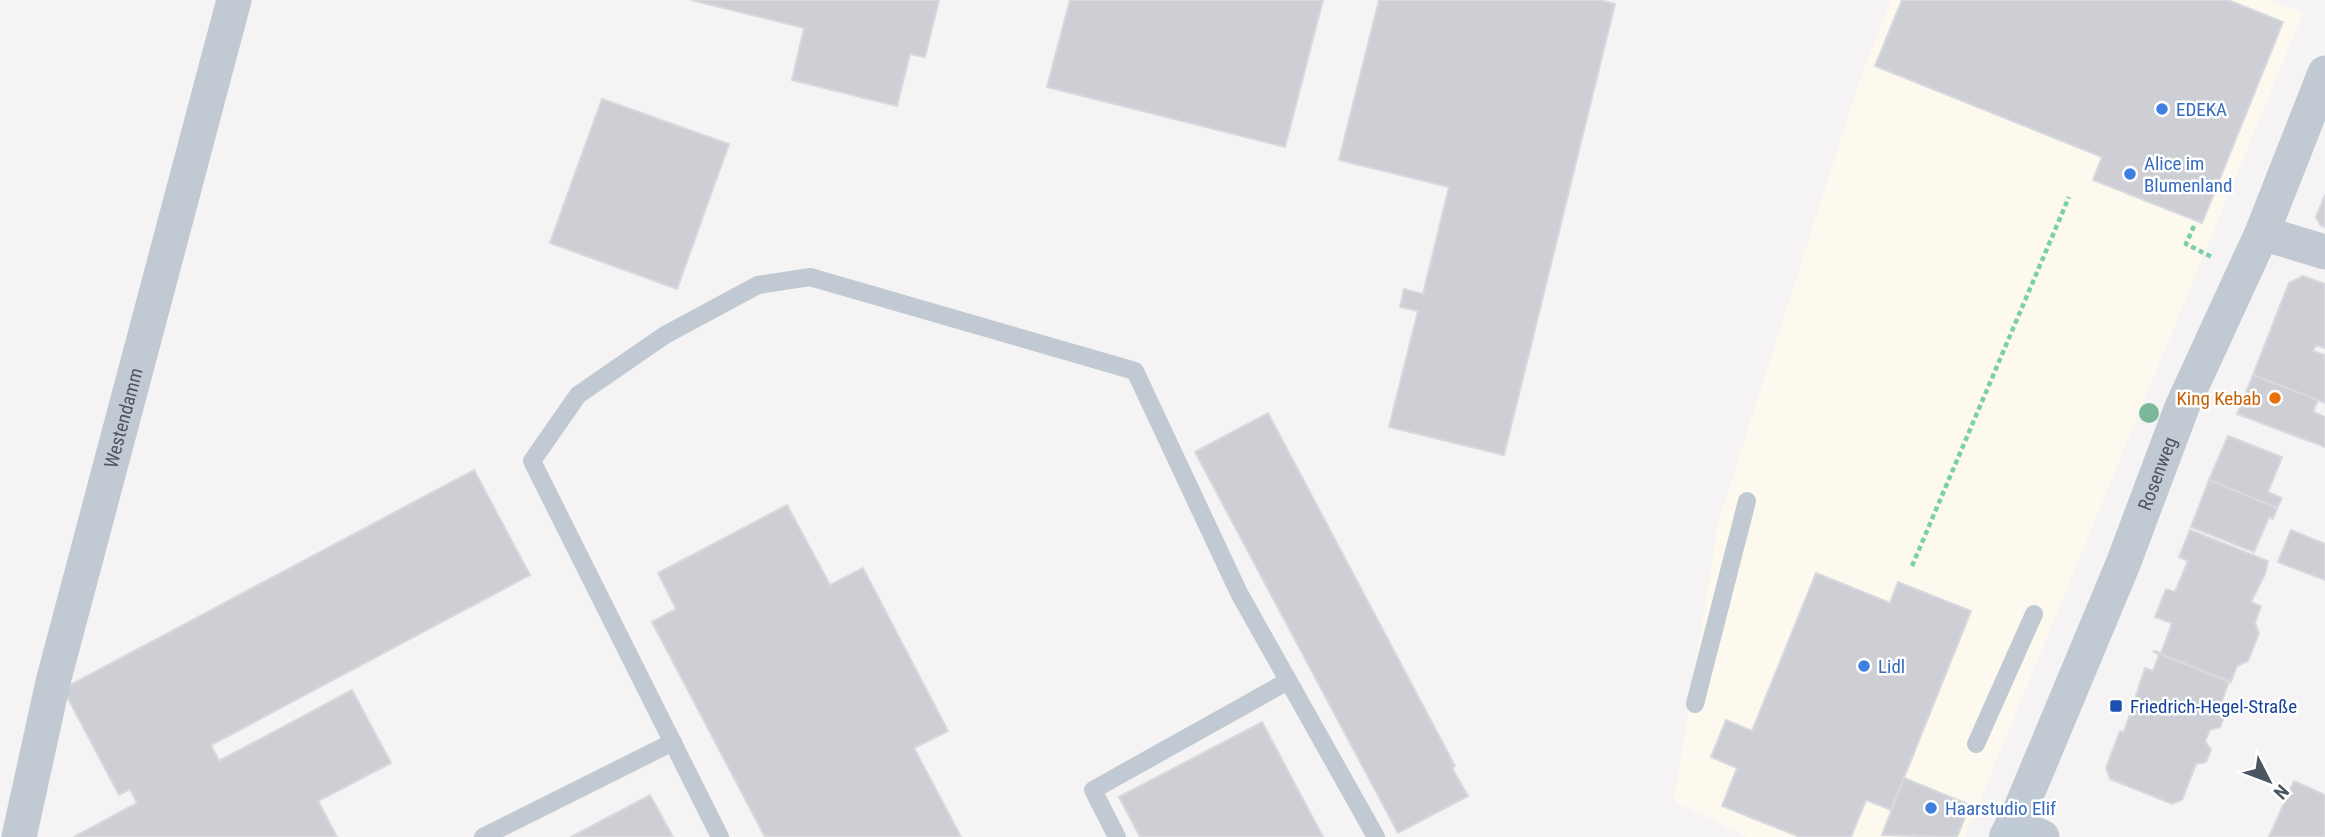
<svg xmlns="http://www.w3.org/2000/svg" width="2325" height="837" font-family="'Roboto Condensed',sans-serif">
  <rect width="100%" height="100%" fill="#f5f3f3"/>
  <polygon fill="#fdf9ef" points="1891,0 2271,0 2303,13 1965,837 1747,837 1674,802 1718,523 1860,79"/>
  <g fill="#cdcfd5" stroke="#d7d9de" stroke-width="2">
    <polygon points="691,0 939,0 925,57 910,54 897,106 792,80 804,28"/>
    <polygon points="1070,0 1323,0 1285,147 1047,87"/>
    <polygon points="1379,0 1599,0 1615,4 1504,455 1389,427 1418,311 1400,307 1404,289 1423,294 1449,187 1339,160"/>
    <polygon points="1902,0 2228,0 2283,22 2202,223 2093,180 2102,157 1875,66"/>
    <polygon points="602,99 729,144 677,289 550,243"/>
    <polygon points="2325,195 2325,227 2321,226 2316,217"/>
    <polygon points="2303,276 2325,284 2325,348 2316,345 2313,351 2325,355 2325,403 2253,375 2289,283"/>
    <polygon points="2253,375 2318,400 2313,412 2325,417 2325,447 2237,414"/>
    <polygon points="1268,413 1455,766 1452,768 1468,796 1398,833 1195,452"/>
    <polygon points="2228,436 2282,457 2268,492 2282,498 2277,508 2209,480"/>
    <polygon points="474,470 530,575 211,745 219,761 352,690 391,763 318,801 337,837 74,837 137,803 130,789 119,795 63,689"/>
    <polygon points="2209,480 2277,508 2273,519 2269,517 2254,552 2191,527"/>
    <polygon points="787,505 830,585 863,568 948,731 914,748 961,837 765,837 652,622 676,609 658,573"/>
    <polygon points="2190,530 2268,561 2265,574 2251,602 2261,606 2255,623 2259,633 2248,661 2237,666 2231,682 2153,651 2161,653 2172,623 2155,617 2166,589 2175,592 2188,561 2179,557"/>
    <polygon points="2291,530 2325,544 2325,580 2278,562"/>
    <polygon points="1816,573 1890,603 1898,582 1971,611 1891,810 1866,800 1851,837 1800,837 1722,806 1737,768 1711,757 1726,720 1752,731"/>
    <polygon points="2153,651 2229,682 2219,709 2224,717 2220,727 2210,730 2205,741 2211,750 2206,762 2196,764 2182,800 2172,804 2110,779 2106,768 2120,731 2124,732 2145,668 2153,671 2159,655"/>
    <polygon points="1262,722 1323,837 1140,837 1119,797"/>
    <polygon points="1904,778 1970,805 1957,837 1882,835"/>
    <polygon points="2294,781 2325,795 2325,837 2269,837"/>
    <polygon points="650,795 673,837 571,837"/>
  </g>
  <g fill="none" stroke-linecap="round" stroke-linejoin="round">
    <g stroke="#7ad0a6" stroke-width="4.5" stroke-dasharray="5 3.5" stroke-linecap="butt">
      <polyline points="2194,226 2186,244 2212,257"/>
      <polyline points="1912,566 2069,197"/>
    </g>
    <g stroke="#c1cad2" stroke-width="18">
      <polyline points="1695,704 1747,501"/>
      <polyline points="1976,744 2034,614"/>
      <polyline points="483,837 673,742"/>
      <polyline points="720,837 532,461 578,395 665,335 758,285 810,277 1135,371 1239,593 1376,837"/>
      <polyline points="1117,837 1093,790 1288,681"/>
    </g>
    <g stroke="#c1cad2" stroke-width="35">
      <polyline points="2262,233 2325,252"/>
      <path id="s1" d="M19,837L53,682L234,0"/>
      <path id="s2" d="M2042,837L2014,825L2123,564L2182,407L2262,233L2325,73"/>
    </g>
    <polyline stroke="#c1cbd6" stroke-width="38" points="2008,837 2014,825"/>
  </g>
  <circle fill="#7bb799" cx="2149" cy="413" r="10"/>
  <g fill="#3f7fe0" stroke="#fff" stroke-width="2.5">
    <circle cx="2162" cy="109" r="7"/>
    <circle cx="2130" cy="174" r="7"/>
    <circle cx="1864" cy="666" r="7"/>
    <circle cx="1931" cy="808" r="7"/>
  </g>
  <circle fill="#e8710a" stroke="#fff" stroke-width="2.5" cx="2275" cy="398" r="7"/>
  <rect fill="#1a4fb4" stroke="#fff" stroke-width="2.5" x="2109" y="699" width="14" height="14" rx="3.5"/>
  <g text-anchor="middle" stroke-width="5" stroke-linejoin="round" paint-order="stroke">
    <g font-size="19" fill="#366cbe" stroke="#fff" text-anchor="start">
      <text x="2176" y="116">EDEKA</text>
      <text x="2144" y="170">Alice im<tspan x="2144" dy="22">Blumenland</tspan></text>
      <text x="1878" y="673">Lidl</text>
      <text x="1945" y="815">Haarstudio Elif</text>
    </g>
    <g font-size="19" fill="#c56008" stroke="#fff" text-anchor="end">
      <text x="2261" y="405">King Kebab</text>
    </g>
    <g font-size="19" fill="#4a5661" stroke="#fff">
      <text dy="7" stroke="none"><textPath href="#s1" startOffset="432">Westendamm</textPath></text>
      <text dy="7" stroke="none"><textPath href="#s2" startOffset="410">Rosenweg</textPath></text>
    </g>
    <g font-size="19" fill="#164399" stroke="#fff" text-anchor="start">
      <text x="2130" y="713">Friedrich-Hegel-Straße</text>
    </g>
  </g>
  <g transform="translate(2269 781) rotate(132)" stroke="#ffffff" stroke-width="5" paint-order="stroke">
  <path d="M0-5L12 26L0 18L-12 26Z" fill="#4a5661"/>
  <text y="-10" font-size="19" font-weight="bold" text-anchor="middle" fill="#4a5661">N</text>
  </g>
</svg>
